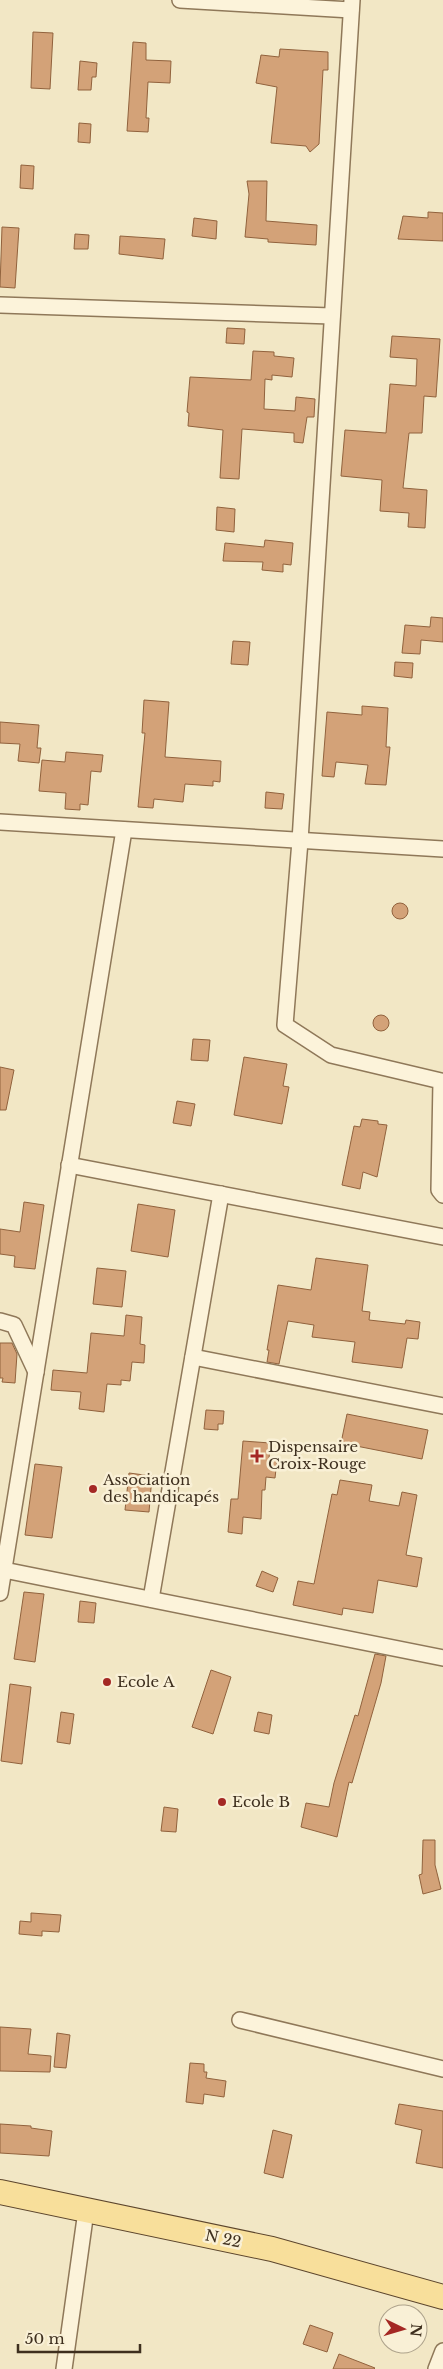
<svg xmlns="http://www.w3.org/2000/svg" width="443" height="2369" font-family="'Libre Baskerville',serif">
  <rect width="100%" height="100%" fill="#f2e7c5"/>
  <g fill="#d3a278" stroke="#91623d">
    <polygon points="33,32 53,33 50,89 31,88"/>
    <polygon points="133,42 146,43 146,60 171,61 170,83 148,82 146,118 149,118 148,132 127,131"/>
    <polygon points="280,49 328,52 328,70 323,70 319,144 310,152 306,146 271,143 277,87 256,83 261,55 279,57"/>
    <polygon points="80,61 97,63 96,77 92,77 91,90 78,90"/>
    <polygon points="79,123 91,124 90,143 78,142"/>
    <polygon points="21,165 34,166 33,189 20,188"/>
    <polygon points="247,181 267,181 266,221 317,225 316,245 268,242 268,239 245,237 249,194"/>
    <polygon points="428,212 443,213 443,241 398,239 403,216 428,218"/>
    <polygon points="194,218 217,221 216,239 192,236"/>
    <polygon points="2,227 19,228 15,288 0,287"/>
    <polygon points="75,234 89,235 88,249 74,249"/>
    <polygon points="120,236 165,239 163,259 119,254"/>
    <polygon points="227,328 245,329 244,344 226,343"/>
    <polygon points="392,336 440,339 436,397 424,396 422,433 409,433 403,488 427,490 425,528 408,527 409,513 380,511 382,480 341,476 345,430 386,433 390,384 416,386 417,359 390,357"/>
    <polygon points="253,351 274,352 274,356 294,358 292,377 272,375 272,380 265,379 264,409 295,411 296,397 315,399 314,417 307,417 303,443 294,442 294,433 242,429 239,479 220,478 223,430 188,426 189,413 187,412 190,377 251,380"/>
    <polygon points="217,507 235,509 234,532 216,530"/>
    <polygon points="265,540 293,543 291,565 283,564 283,572 262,570 263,562 223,561 225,543 264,547"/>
    <polygon points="431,617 443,618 443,642 421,640 420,654 402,653 405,625 430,627"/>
    <polygon points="233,641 250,642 248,665 231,664"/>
    <polygon points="395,662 413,663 412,678 394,676"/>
    <polygon points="144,700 169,702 165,757 221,761 220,782 213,781 213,786 185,784 183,802 154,799 153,808 138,807 145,733 142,733"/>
    <polygon points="362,706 388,708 386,747 390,747 386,785 365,784 368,765 336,762 334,777 322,776 327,712 362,715"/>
    <polygon points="0,722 39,725 37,748 41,748 39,763 18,761 20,744 0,743"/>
    <polygon points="66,752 103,755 101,772 91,771 88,805 80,804 80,810 65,809 66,793 39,791 42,760 65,762"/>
    <polygon points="266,792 284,794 282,809 265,808"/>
    <circle cx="400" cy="911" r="8"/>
    <circle cx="381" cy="1023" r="8"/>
    <polygon points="193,1039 210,1040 208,1061 191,1060"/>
    <polygon points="244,1057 287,1064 283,1086 289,1087 282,1124 234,1115"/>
    <polygon points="0,1067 14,1070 6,1110 0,1110"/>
    <polygon points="177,1101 195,1104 191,1126 173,1123"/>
    <polygon points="362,1119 378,1121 378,1124 387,1125 377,1177 363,1172 360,1189 342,1185 354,1126 360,1127"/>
    <polygon points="24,1202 44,1205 35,1269 14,1267 15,1256 0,1254 0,1229 20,1232"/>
    <polygon points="138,1204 175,1210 168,1257 131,1251"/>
    <polygon points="316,1258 368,1265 362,1311 370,1312 369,1320 405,1324 406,1320 420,1322 418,1339 407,1338 402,1368 352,1362 355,1342 312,1337 314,1325 288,1321 279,1364 267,1362 269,1350 267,1350 278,1285 311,1290"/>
    <polygon points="97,1268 126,1271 122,1307 93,1304"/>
    <polygon points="126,1315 142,1317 140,1344 145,1345 144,1363 132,1362 130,1381 121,1380 121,1385 107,1384 104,1412 79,1409 81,1392 51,1390 53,1370 87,1373 91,1333 124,1336"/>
    <polygon points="0,1343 12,1343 17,1354 15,1383 2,1382 3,1378 0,1378"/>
    <polygon points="206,1410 224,1411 223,1424 218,1424 218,1430 204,1429"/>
    <polygon points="347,1414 428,1430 422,1459 341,1443"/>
    <polygon points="243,1441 270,1443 269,1459 277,1460 275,1478 266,1477 265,1490 262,1490 261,1519 243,1517 242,1534 228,1532 231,1499 238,1499"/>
    <polygon points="35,1464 62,1467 52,1538 25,1535"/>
    <polygon points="129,1473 152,1476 149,1512 125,1510"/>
    <polygon points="340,1480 372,1485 369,1501 399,1506 402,1492 417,1495 406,1555 422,1558 417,1587 378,1580 373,1613 343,1608 342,1615 293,1605 298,1581 314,1584 332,1494 337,1495"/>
    <polygon points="262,1571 278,1578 273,1592 256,1586"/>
    <polygon points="24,1592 44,1594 35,1662 14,1659"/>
    <polygon points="80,1601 96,1603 94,1623 78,1622"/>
    <polygon points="375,1654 386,1656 381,1683 352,1783 349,1782 337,1837 301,1827 306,1803 329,1807 334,1783 355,1715 358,1716"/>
    <polygon points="211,1670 231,1677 213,1734 192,1727"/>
    <polygon points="10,1684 31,1687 22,1764 1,1761"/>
    <polygon points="61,1712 74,1714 70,1744 57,1742"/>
    <polygon points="258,1712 272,1715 269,1734 254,1731"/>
    <polygon points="164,1807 178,1809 176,1832 161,1831"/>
    <polygon points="423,1840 435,1840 435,1865 441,1889 423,1894 419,1875 422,1874"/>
    <polygon points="31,1913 61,1915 59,1932 42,1931 42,1936 19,1934 20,1921 31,1922"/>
    <polygon points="0,2027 31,2029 28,2054 51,2056 50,2072 0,2071"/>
    <polygon points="57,2033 70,2035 66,2068 54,2067"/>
    <polygon points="190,2063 204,2064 204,2072 207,2072 206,2078 226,2081 224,2097 204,2094 203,2104 186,2102"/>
    <polygon points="399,2104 443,2111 443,2168 416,2163 422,2130 395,2124"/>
    <polygon points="0,2124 31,2126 31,2128 52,2131 49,2156 0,2153"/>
    <polygon points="273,2130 292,2135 283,2178 264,2173"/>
    <polygon points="310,2325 333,2333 327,2352 303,2344"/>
    <polygon points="339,2354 375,2368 374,2369 333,2369"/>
  </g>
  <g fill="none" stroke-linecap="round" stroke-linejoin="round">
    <g stroke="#8f7859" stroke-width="18">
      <g id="minor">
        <polyline points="180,0 351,10"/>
        <polyline points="352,0 300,841 285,1025 331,1055 441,1081 439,1190 443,1195"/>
        <polyline points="0,305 332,316"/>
        <polyline points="0,822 443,849"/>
        <polyline points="69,1165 443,1237"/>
        <polyline points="0,1321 14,1325 36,1372"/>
        <polyline points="193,1357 443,1406"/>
        <polyline points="4,1570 443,1658"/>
        <polyline points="0,1593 124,830"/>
        <polyline points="151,1599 221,1194"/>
        <polyline points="240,2020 443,2069"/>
        <polyline points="64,2369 86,2211"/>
        <polyline points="436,2369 443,2351"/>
      </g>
    </g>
    <g stroke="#5d462d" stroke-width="26">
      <polyline id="primary" points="0,2192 272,2249 443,2297"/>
    </g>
    <use href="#minor" stroke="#fcf3da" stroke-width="15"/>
    <use href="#primary" stroke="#f8df9b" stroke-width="24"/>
  </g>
  <g fill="#a42824" stroke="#f9f0d6" stroke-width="2">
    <path d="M254.5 1448.5h5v5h5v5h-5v5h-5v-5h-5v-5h5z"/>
    <circle cx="93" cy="1489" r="5"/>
    <circle cx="107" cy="1682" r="5"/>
    <circle cx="222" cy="1802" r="5"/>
  </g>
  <g text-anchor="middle" stroke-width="5" stroke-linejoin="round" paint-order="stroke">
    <g font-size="15" fill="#3e2f1e" stroke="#f9f0d6" text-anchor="start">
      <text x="268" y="1452">Dispensaire<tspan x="268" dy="17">Croix-Rouge</tspan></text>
      <text x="103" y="1485">Association<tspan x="103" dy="17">des handicapés</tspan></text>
      <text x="117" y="1687">Ecole A</text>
      <text x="232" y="1807">Ecole B</text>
    </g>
    <g font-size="15" fill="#3e2f1e" stroke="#f9f0d6">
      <text transform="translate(223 2239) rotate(12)" y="5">N 22</text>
    </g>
  </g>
  <g transform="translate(403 2329) rotate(95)"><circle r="24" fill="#f9f0d6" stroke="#aea38c"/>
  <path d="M0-4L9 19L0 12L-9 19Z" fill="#a42824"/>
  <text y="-8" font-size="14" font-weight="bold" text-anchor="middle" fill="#3e2f1e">N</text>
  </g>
  <path d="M18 2344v8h122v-8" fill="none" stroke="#3e2f1e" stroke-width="2.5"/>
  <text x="25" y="2344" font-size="15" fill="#3e2f1e" stroke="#f9f0d6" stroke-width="4" paint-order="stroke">50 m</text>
</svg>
